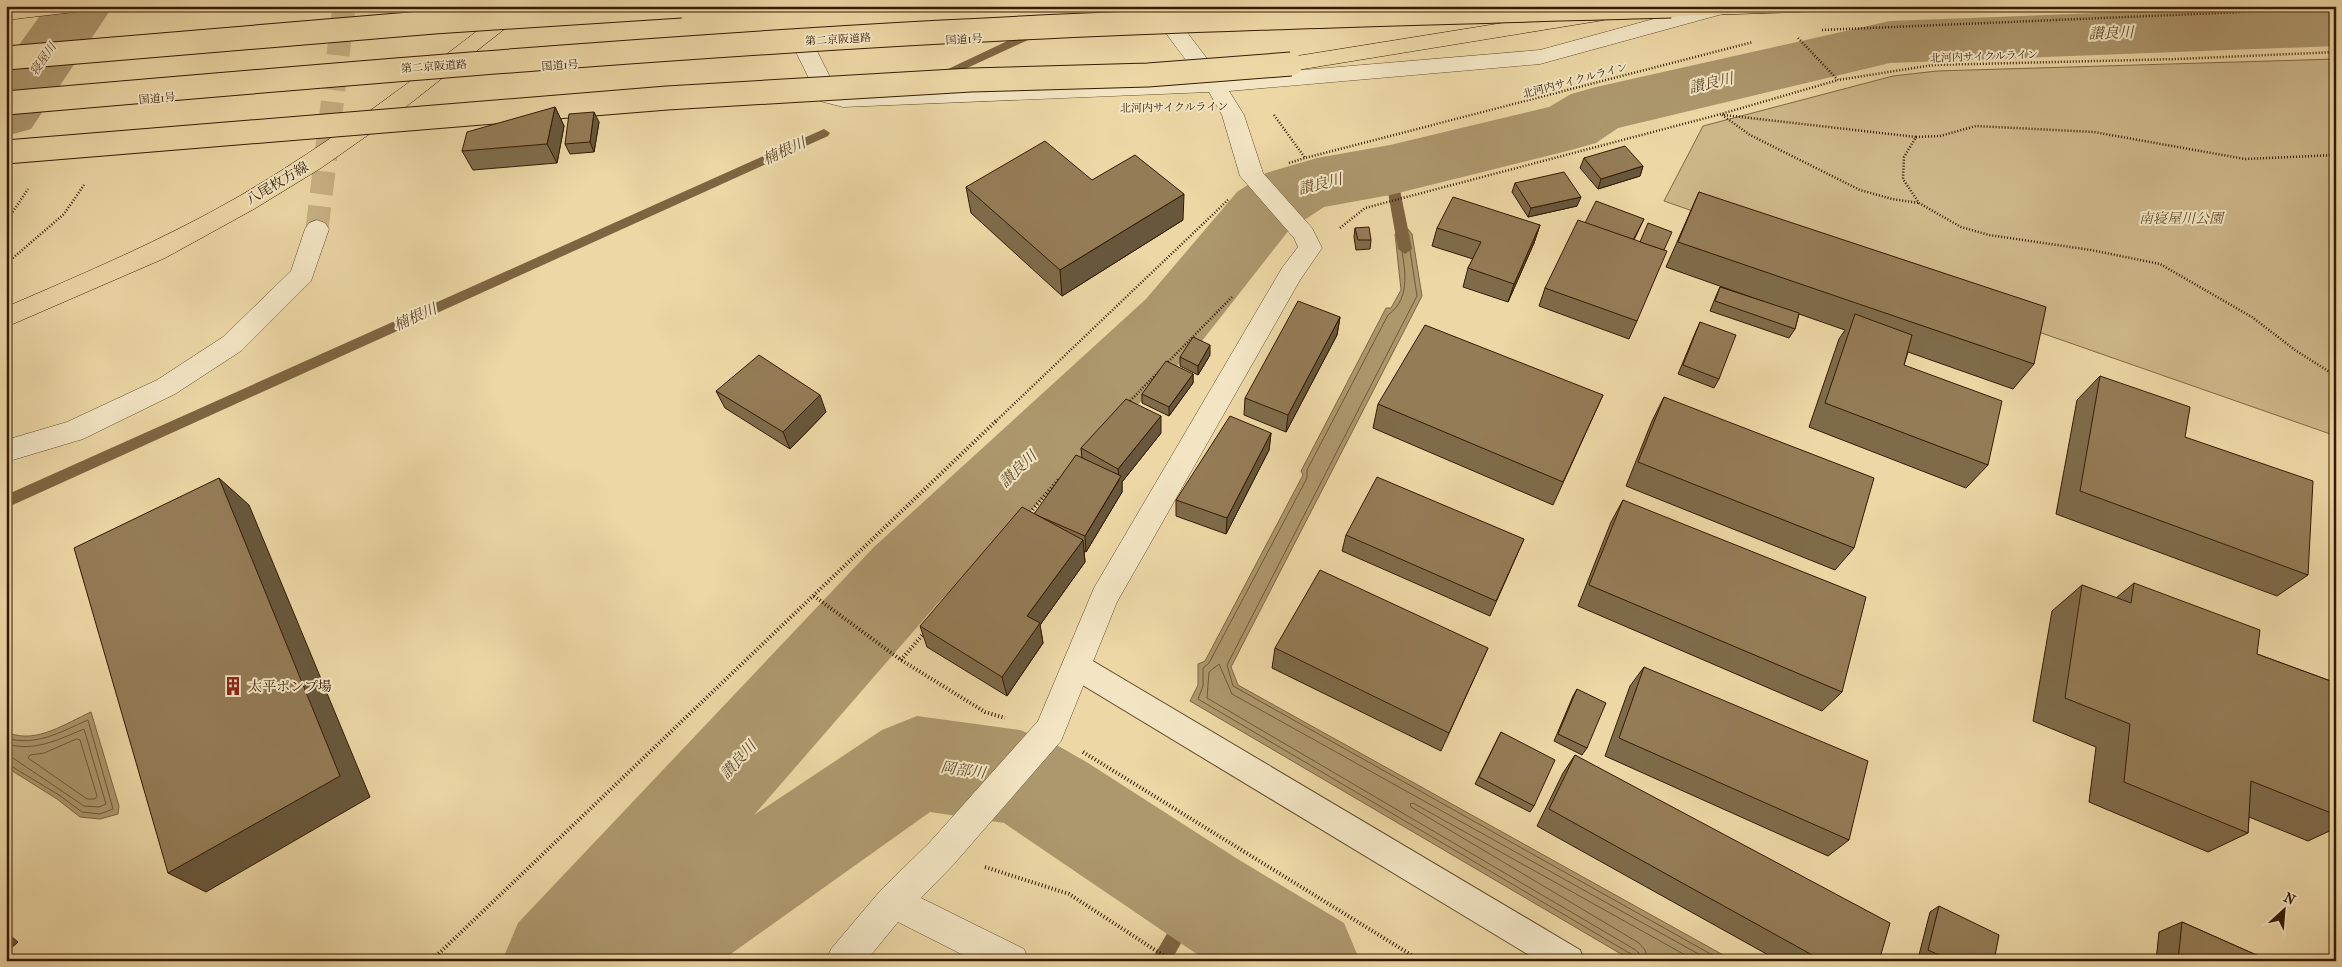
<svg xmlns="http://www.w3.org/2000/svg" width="2342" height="967" font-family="'IM FELL French Canon','Noto Serif JP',serif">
  <rect width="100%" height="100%" fill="#ecd7a5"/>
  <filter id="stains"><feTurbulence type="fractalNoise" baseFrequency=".004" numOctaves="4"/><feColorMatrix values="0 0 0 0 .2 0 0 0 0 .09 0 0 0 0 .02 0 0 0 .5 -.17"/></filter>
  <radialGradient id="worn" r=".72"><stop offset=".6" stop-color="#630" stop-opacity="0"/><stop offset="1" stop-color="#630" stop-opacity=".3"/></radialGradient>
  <polygon fill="#cdb789" stroke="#806844" points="2336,59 2336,436 1664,201 1703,126 1893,76 1937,71"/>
  <g fill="#ad976d" stroke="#7d6541">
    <polygon points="1408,229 1412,234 1422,296 1231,667 1238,685 1734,961 1633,961 1190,701 1198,685 1198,664 1205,661 1303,475 1301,471 1386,308 1391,308 1401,290 1395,234"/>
    <path d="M91,712L119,806L118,814L100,819L80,817L57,799L6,767V734L9,733C37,744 66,723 91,712Z"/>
  </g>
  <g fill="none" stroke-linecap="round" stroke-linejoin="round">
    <g stroke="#705836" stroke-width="1">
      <path d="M6,738C36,747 60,732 88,720L113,809L100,814L82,812L59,795L6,763"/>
      <polygon points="77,739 80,740 97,796 95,799 87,799 28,758 30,755 44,753"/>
      <path d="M6,744C35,752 57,740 84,729L106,804L99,807L84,806L13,758L6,757"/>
      <path d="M1634,961L1631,954L1198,699L1203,686V668L1209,663L1307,478V470L1388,315C1413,297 1404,266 1400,239L1404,235L1408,237L1417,296L1227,665L1233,686L1723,961"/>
      <polyline points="1640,961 1639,953 1634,949 1207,698 1209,672 1219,664 1232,694 1711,961"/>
      <polyline points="1648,961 1645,950 1639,943 1411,807 1410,804 1413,803 1696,961"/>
    </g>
    <g fill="#7d6541" fill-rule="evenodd">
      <polygon points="1124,6 1147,6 1142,10 1095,20 1089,16 1091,13"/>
      <polygon points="1037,27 1041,28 1041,34 939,81 935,82 929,78"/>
      <polygon points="824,129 830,133 828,136 6,508 6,495"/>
      <polygon points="1390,166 1396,170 1412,249 1405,254 1398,249 1384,170"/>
      <polygon points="1199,886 1205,889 1208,895 1171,961 1151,961 1193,889"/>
    </g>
    <g fill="#ad976d" fill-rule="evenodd">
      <polygon points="47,6 113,6 31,129 6,136 6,63"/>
      <polygon points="2282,6 2336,6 2336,46 1890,63 1618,128 1596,143 1571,150 1390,195 1324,207 1289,230 1202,341 938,603 754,815 882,730 917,716 1020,730 1055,744 1088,763 1236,858 1344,923 1360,961 1207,961 1004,823 930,812 721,961 502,961 518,923 874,547 1146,299 1237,192 1266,173 1317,158 1390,145 1549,107 1571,94 1596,87 1890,21"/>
    </g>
    <polyline stroke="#c7b184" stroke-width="23" stroke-dasharray="23 12" stroke-linecap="butt" points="317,229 344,6"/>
    <g stroke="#624929" stroke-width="2">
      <polygon id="service" points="1076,654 1086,657 1580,950 1584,961 1539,961 1066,675 1062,666 1066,657"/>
    </g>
    <g stroke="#624929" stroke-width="1">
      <polygon id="minor" points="1146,6 1167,6 1221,77 1540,50 1701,6 1729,8 1726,13 1540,64 1229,91 1244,115 1263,173 1312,228 1322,248 1300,280 1117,602 1061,741 954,864 921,898 1024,949 1029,961 975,961 898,922 866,961 826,961 831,949 881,890 930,842 1038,721 1094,588 1282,268 1298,247 1294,238 1240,176 1222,115 1209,92 843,107 820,101 794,48 797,43 805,41 813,43 837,91 843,93 1199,78"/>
    </g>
    <g stroke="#624929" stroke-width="1">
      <polygon id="tertiary" points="317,220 325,223 329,229 311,281 241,351 175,394 83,439 6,462 6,440 67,422 157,380 223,337 291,271 305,229 309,223"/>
    </g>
    <g stroke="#341a00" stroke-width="1">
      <path id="primary" d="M510,6L531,8L388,121L321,168L254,209L165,258L6,327V307C85,273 163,240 238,197C334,141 422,73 510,6Z"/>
    </g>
    <g stroke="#341a00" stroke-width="1">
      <polygon id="trunk" points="1638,6 1809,6 1806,11 1799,12 1645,17 1638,16 1635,11"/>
    </g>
    <g stroke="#341a00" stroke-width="1">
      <g id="motorway">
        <polygon points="17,6 84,6 81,11 74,12 6,20 6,7"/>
        <polygon points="1597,8 1604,10 1607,15 1604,20 1291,71 1283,69 1280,64 1283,59 1291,57"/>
      </g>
    </g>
    <g stroke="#341a00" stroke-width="2.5" stroke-dasharray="1 2" stroke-linecap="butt">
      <polyline points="1822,30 2336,8"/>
      <polyline points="1798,38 1838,80 1933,65 2178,59 2336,52"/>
      <polyline points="1274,115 1305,158 1753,42"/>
      <polyline points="1722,115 1750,135 1860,190 1892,199 1919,203"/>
      <polyline points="1724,115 1916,137"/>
      <polyline points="2336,155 2245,159 2094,132 1976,126 1940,136 1916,137 1904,157 1903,179 1919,203 1961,227 1989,235 2091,250 2160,264 2252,317 2295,350 2336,376"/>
      <polyline points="1289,163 1305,158"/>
      <polyline points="6,222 28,189"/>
      <polyline points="1340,228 1365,208 1721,114 1838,80"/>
      <polyline points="6,264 64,214 84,185"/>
      <polyline points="1166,364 1232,297"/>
      <polyline points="1128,403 1160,370"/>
      <polyline points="995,422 1228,200"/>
    </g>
    <g stroke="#341a00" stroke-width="4" stroke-dasharray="1 2.5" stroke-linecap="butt">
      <polyline points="1028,515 1060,478"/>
      <polyline points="814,596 901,660 985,712 1005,718"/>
      <polyline points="901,660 925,632"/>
      <polyline points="1083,752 1421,961"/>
      <polyline points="985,867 1069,894 1172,961"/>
      <polyline points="431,961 996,421"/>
    </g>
    <use href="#service" fill="#f3e5c4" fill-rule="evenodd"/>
    <use href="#minor" fill="#f3e5c4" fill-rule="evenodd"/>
    <use href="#tertiary" fill="#f3e5c4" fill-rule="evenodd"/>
    <use href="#primary" fill="#ecd7a5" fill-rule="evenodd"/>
    <use href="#trunk" fill="#ecd7a5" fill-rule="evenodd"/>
    <use href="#motorway" fill="#ecd7a5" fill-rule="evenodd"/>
    <g stroke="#341a00" stroke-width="25" stroke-linecap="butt">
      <g id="motorway-bridge">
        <polyline points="6,58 434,22 681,6"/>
        <path d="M6,103C318,76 630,49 942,32C1185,19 1428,13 1671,6"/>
        <polyline points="6,152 667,98 971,80 1148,75 1291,64"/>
      </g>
    </g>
    <use href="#motorway-bridge" stroke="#ecd7a5" stroke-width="23"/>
  </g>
  <g fill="#7f6b4a" stroke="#341a00">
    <polygon points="555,107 564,126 557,163 473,170 462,151"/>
    <polygon points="599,122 594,152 570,154 565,144"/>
    <polygon points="1584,158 1643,166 1640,176 1598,189 1580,168"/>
    <polygon points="1092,180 1183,220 1062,296 971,213 966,187"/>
    <polygon points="1515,183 1577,206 1528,217 1512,192"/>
    <polygon points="1699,192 2034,364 2013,389 1908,352 1904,365 1988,465 1966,488 1809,427 1839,339 1845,330 1799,314 1795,329 1789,338 1710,311 1716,296 1720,287 1765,302 1666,267"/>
    <polygon points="1644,219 1634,240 1637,321 1629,339 1539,306 1545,288 1585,223"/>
    <polygon points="1540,225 1534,243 1508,302 1463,287 1468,268 1473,259 1432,246 1437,228"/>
    <polygon points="1355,228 1371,240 1370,249 1356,250 1354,237"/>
    <polygon points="1340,317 1337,335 1286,432 1244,415 1245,398"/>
    <polygon points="1700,322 1719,379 1714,388 1678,374 1696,331"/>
    <polygon points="1210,355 1198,375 1180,366 1180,357"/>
    <polygon points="1193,374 1193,383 1169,416 1142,403 1142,394"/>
    <polygon points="2100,376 2185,437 2308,575 2277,596 2056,514 2077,400"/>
    <polygon points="716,391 826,412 790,449 725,408"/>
    <polygon points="1603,395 1553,505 1373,428 1378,404"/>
    <polygon points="1664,397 1854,548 1835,570 1626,486 1652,421"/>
    <polygon points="1161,433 1122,482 1122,492 1086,552 1084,551 1085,562 1040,625 1043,643 1007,696 927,647 920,626 1034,514 1082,458 1081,448"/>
    <polygon points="1271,433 1269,450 1226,534 1176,516 1176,500"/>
    <polygon points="1623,500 1842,692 1822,711 1578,606 1611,522"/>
    <polygon points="1346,535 1524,539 1490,616 1342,551"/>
    <polygon points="2134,583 2257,654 2336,683 2336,828 2308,841 2249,817 2248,833 2208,852 2089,802 2096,747 2033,721 2052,611 2082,585 2116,598"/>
    <polygon points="1275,648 1488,648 1441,751 1272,668"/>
    <polygon points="1644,667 1849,840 1828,856 1605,756 1630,686"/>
    <polygon points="1577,689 1587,748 1582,755 1554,741 1573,696"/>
    <polygon points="1501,732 1534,806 1530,812 1475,784"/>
    <polygon points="1575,755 1879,961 1779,961 1537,826 1563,773"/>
    <polygon points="1939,906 1994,961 1932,961 1919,955 1930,912"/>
    <polygon points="2182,922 2270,961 2156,961 2159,932"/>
    <polygon points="2027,958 2034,961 2021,961"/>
  </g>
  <g fill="#68573c" stroke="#341a00">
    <polygon points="555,107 564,126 557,163 547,144"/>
    <polygon points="594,112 599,122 594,152 590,142"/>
    <polygon points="1643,166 1640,176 1598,189 1601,179"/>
    <polygon points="1184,194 1183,220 1062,296 1060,270"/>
    <polygon points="1581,197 1577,206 1528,217 1531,208"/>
    <polygon points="1540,225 1534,243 1508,302 1514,284"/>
    <polygon points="1340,317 1337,335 1286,432 1288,415"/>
    <polygon points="1210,345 1210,355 1198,375 1198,366"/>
    <polygon points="1193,374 1193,383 1169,416 1169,407"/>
    <polygon points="820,395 826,412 790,449 783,432"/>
    <polygon points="1161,416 1161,433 1122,482 1122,492 1086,552 1085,536 1119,480 1118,469"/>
    <polygon points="1271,433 1269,450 1226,534 1227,518"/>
    <polygon points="219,478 249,505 370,797 206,892 168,873"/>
    <polygon points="1083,540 1085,562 1040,625 1043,643 1007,696 1002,677 1027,616"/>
    <polygon points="6,932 18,942 6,953"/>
  </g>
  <g fill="#947c56" stroke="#341a00">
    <polygon points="555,107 547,144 462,151 467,132"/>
    <polygon points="594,112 590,142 565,144 569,114"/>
    <polygon points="1045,141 1092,180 1135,155 1184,194 1060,270 966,187"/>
    <polygon points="1625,146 1643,166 1601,179 1584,158"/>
    <polygon points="1564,172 1581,197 1531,208 1515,183"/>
    <polygon points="1699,192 2046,307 2034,364 1678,242"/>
    <polygon points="1453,197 1540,225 1514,284 1468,268 1481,242 1437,228"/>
    <polygon points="1596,201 1644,219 1633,240 1585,223"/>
    <polygon points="1578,220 1667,251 1637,321 1545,288"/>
    <polygon points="1648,223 1672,232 1664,250 1640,242"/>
    <polygon points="1369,227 1371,240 1358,240 1355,228"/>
    <polygon points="1720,287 1799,313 1795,329 1715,301"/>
    <polygon points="1298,301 1340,317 1288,415 1245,398"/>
    <polygon points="1855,314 1912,335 1904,365 2002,401 1988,465 1825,403"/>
    <polygon points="1700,322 1736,335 1719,379 1683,365"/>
    <polygon points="1425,325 1603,395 1563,482 1378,404"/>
    <polygon points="1193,337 1210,345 1198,366 1180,357"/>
    <polygon points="759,355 820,395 783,432 716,391"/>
    <polygon points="1166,361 1193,374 1169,407 1142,394"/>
    <polygon points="2100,376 2190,407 2185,437 2313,481 2308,575 2080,491"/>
    <polygon points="1664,397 1874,478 1854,548 1638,462"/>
    <polygon points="1126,399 1161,416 1118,469 1081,448"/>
    <polygon points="1230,416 1271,433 1227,518 1176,500"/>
    <polygon points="1076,455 1121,476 1085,536 1034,514"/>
    <polygon points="1377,477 1524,539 1496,601 1346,535"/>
    <polygon points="219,478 340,776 168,873 74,548"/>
    <polygon points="1623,500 1866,597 1842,692 1589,585"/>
    <polygon points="1022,507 1083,540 1027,616 1040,623 1002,677 920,626"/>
    <polygon points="1320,570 1488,648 1449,733 1275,648"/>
    <polygon points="2134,583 2260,630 2257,654 2336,683 2336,815 2251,781 2248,833 2124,782 2130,724 2065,698 2082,585 2131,603"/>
    <polygon points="1644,667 1868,761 1849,840 1619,738"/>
    <polygon points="1577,689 1606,703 1587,748 1558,734"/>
    <polygon points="1501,732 1555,760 1534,806 1479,777"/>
    <polygon points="1575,755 1890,923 1879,961 1823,961 1549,809"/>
    <polygon points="1939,906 1999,935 1994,961 1952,961 1928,950"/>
    <polygon points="2182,922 2270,961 2178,961"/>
    <polygon points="2027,958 2034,961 2027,961"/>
  </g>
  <defs>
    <g id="building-bare" transform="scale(1.5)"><path d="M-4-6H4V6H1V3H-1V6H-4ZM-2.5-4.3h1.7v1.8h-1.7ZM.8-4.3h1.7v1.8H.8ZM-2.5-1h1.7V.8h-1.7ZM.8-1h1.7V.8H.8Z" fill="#8f2418" stroke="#f3e5c4" stroke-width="2.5" paint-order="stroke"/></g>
  </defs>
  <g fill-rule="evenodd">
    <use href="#building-bare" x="233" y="686"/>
  </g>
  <g text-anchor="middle" stroke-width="4" stroke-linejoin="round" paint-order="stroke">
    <g font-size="11" fill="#341a00" stroke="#f3e5c4">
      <text transform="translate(838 39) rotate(-3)" y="4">第二京阪道路</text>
      <text transform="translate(964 39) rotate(-3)" y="4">国道1号</text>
      <text transform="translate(1984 56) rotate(-2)" y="4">北河内サイクルライン</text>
      <text transform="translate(560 65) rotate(-4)" y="4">国道1号</text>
      <text transform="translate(434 66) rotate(-4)" y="4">第二京阪道路</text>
      <text transform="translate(1575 80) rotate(-15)" y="4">北河内サイクルライン</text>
      <text transform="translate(157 98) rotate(-5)" y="4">国道1号</text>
      <text transform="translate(1174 107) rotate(-1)" y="4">北河内サイクルライン</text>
    </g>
    <g font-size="12" font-style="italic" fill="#5e4626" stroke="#f3e5c4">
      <text transform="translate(43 59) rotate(-55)" y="4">寝屋川</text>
    </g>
    <g font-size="14" fill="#341a00" stroke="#f3e5c4">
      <text transform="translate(277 183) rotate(-31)" y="5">八尾枚方線</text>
    </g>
    <g font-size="14" font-style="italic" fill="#624929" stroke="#f3e5c4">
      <text x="2181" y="223">南寝屋川公園</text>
    </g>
    <g font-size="14" fill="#341a00" stroke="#f3e5c4" text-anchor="start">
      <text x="248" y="691">太平ポンプ場</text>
    </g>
    <g font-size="15" font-style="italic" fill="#5e4626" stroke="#f3e5c4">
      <text transform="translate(2111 33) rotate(-2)" y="5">讃良川</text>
      <text transform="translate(1711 83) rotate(-13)" y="5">讃良川</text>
      <text transform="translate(784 151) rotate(-24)" y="5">楠根川</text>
      <text transform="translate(1320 184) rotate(-14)" y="5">讃良川</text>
      <text transform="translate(415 317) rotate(-24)" y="5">楠根川</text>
      <text transform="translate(1018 469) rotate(-44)" y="5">讃良川</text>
      <text transform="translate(738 760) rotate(-48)" y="5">讃良川</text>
      <text transform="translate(963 770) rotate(8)" y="5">岡部川</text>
    </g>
  </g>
  <rect width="2342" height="967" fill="none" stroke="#ecd7a5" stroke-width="25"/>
  <rect x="8" y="8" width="2327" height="952" fill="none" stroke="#341a00" stroke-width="2.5"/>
  <rect x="12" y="12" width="2317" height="942" fill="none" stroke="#341a00"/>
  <g transform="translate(2284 910) rotate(26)" stroke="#f3e5c4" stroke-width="4" paint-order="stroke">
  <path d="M0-4L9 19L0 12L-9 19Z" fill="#341a00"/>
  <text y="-8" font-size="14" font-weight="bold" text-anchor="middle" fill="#341a00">N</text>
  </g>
  <rect width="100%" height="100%" filter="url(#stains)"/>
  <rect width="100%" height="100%" fill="url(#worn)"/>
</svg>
